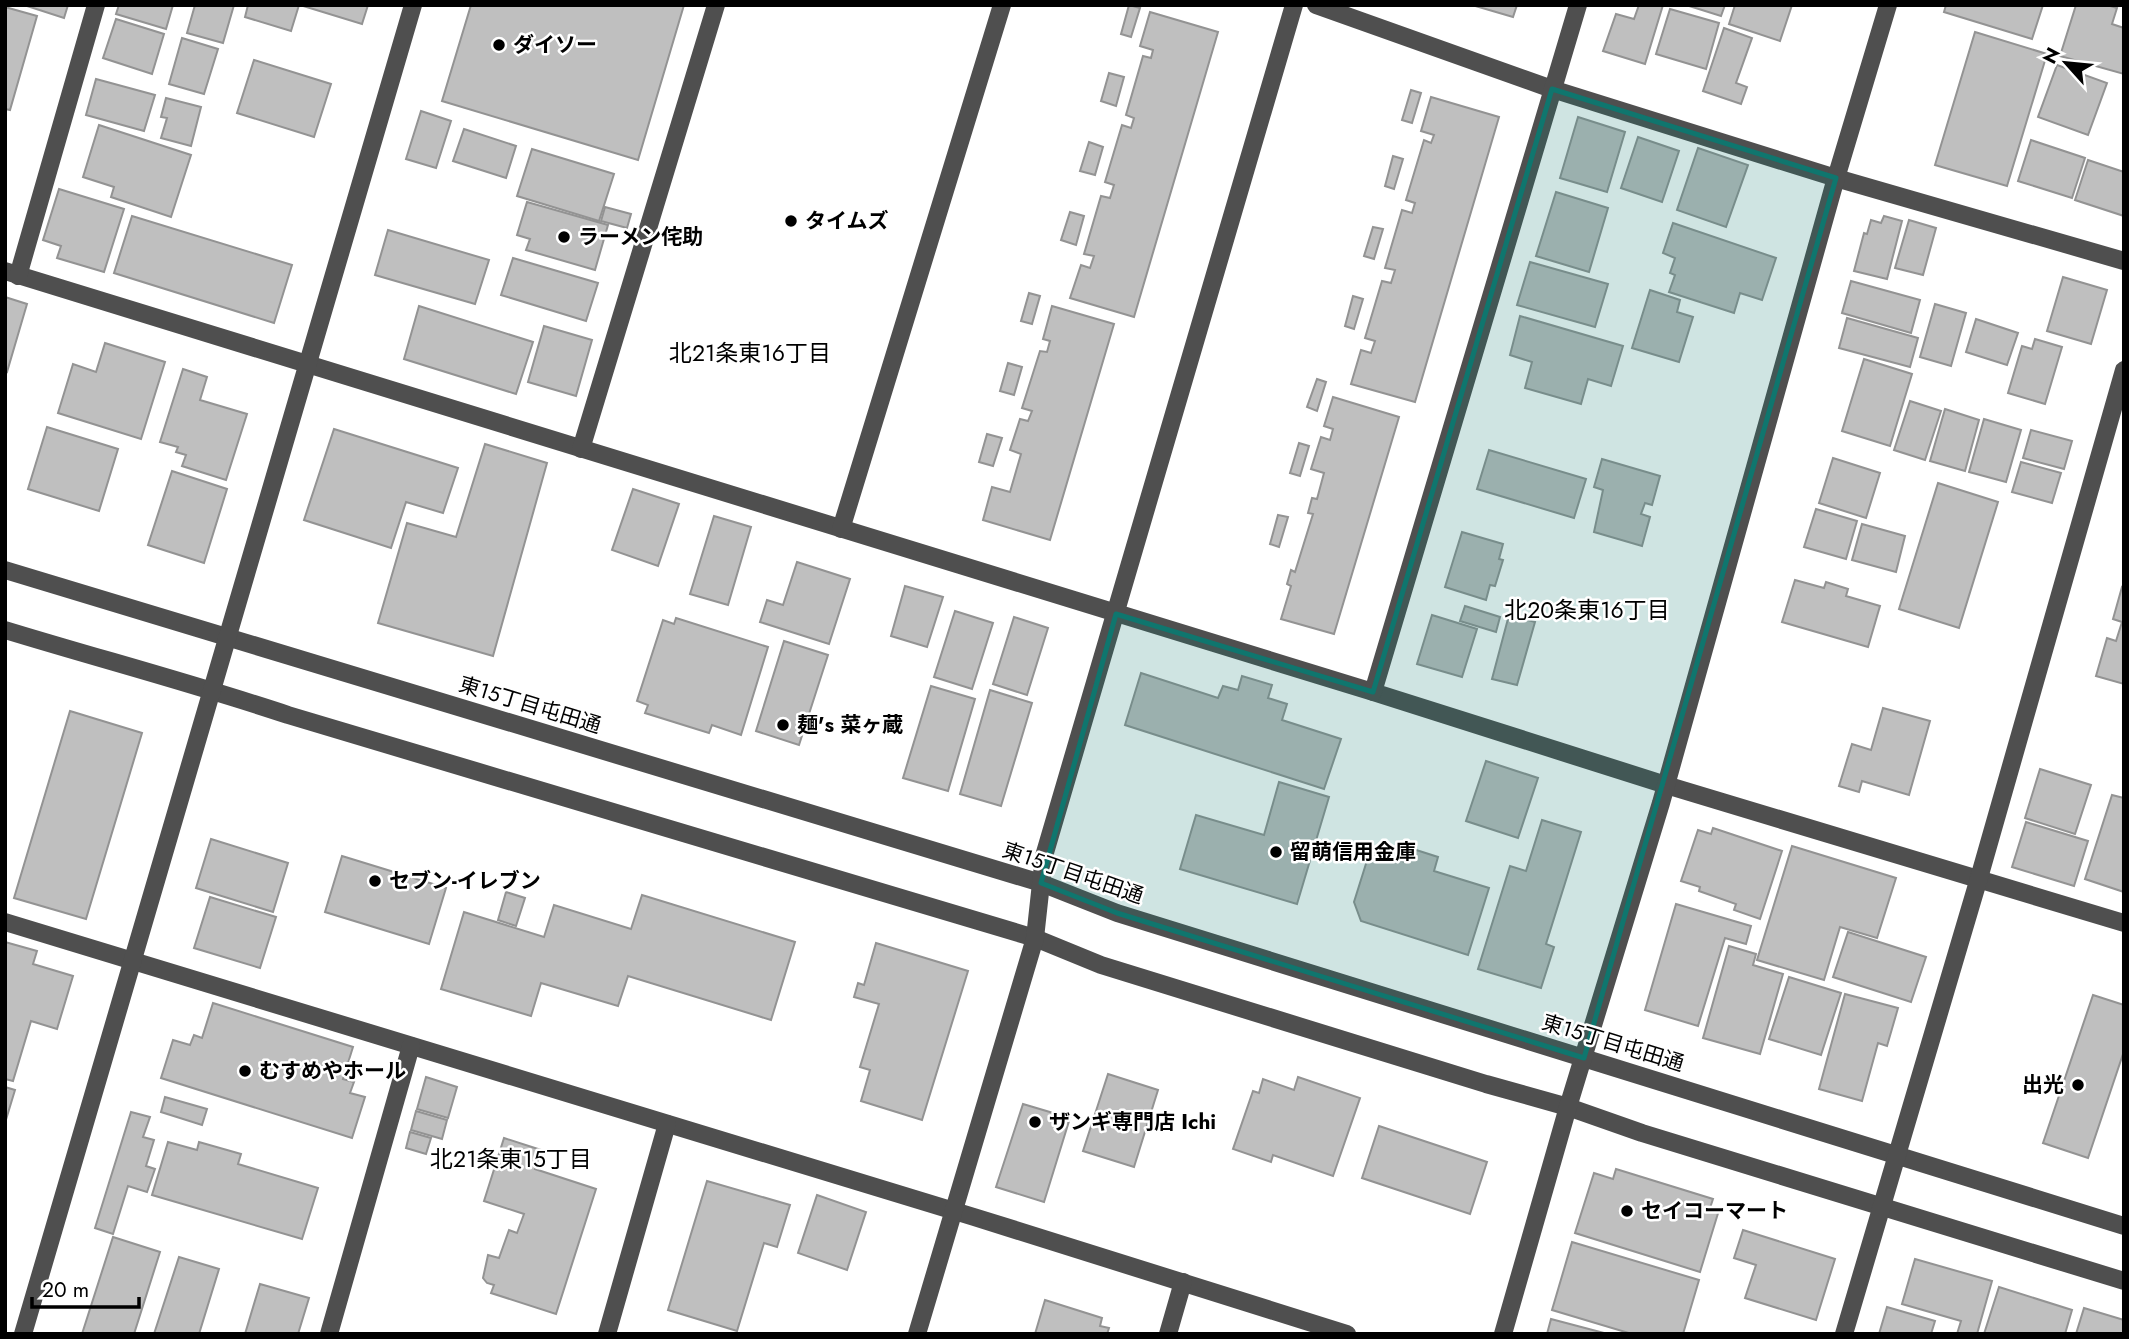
<svg xmlns="http://www.w3.org/2000/svg" width="2129" height="1339" font-family="Jost,'Noto Sans JP',sans-serif">
  <rect width="100%" height="100%" fill="#fff"/>
  <g fill="#bfbfbf" stroke="#939393" stroke-width="2">
    <polygon points="24,5 68,5 64,18"/>
    <polygon points="119,5 173,5 166,29 116,14"/>
    <polygon points="195,5 234,5 223,43 187,33"/>
    <polygon points="248,5 299,5 291,31 245,17"/>
    <polygon points="300,5 368,5 362,24"/>
    <polygon points="471,5 684,5 638,160 442,101"/>
    <polygon points="1129,5 1140,8 1131,37 1121,34"/>
    <polygon points="1472,5 1517,5 1513,17"/>
    <polygon points="1639,5 1663,5 1645,64 1603,51 1616,14 1634,19"/>
    <polygon points="1686,5 1725,5 1721,16"/>
    <polygon points="1735,5 1792,5 1780,41 1729,24"/>
    <polygon points="1946,5 2043,5 2032,39 1944,12"/>
    <polygon points="2076,5 2107,5 2117,8 2112,24 2124,28 2124,74 2060,56"/>
    <polygon points="5,7 37,16 10,110 5,109"/>
    <polygon points="1670,9 1719,23 1706,69 1656,54"/>
    <polygon points="1150,12 1218,32 1134,317 1070,298 1081,265 1090,268 1094,256 1084,254 1101,196 1110,198 1114,185 1105,182 1122,125 1131,128 1134,118 1126,115 1143,56 1151,58 1153,50 1140,46"/>
    <polygon points="116,19 164,34 152,74 103,58"/>
    <polygon points="1724,28 1752,38 1736,83 1747,87 1741,104 1703,91"/>
    <polygon points="1975,32 2047,54 2007,186 1935,165"/>
    <polygon points="182,38 218,49 204,94 169,84"/>
    <polygon points="254,60 331,84 314,137 237,113"/>
    <polygon points="2057,65 2107,83 2088,135 2038,117"/>
    <polygon points="1109,73 1124,77 1116,106 1101,101"/>
    <polygon points="96,79 155,95 144,131 86,115"/>
    <polygon points="1411,90 1421,93 1412,123 1402,120"/>
    <polygon points="1431,97 1499,117 1415,402 1351,384 1361,350 1371,353 1375,341 1365,338 1382,281 1391,283 1395,270 1385,268 1402,210 1412,213 1415,203 1406,200 1424,140 1431,143 1434,135 1421,131"/>
    <polygon points="166,98 201,107 191,146 161,138 167,118 161,117"/>
    <polygon points="421,111 451,121 436,168 406,159"/>
    <polygon points="1578,117 1625,132 1607,192 1560,178"/>
    <polygon points="99,125 191,155 171,217 111,197 114,187 83,177"/>
    <polygon points="464,129 516,146 506,178 453,161"/>
    <polygon points="1638,137 1679,151 1662,202 1621,188"/>
    <polygon points="2031,140 2085,158 2072,198 2018,181"/>
    <polygon points="1089,142 1103,147 1095,175 1080,171"/>
    <polygon points="1698,148 1748,165 1726,227 1677,210"/>
    <polygon points="532,149 614,174 599,221 517,196"/>
    <polygon points="1393,156 1403,159 1394,189 1385,186"/>
    <polygon points="2088,160 2124,172 2124,216 2075,200"/>
    <polygon points="59,189 124,209 104,272 57,258 61,246 43,240"/>
    <polygon points="1556,192 1608,208 1589,272 1536,256"/>
    <polygon points="527,202 608,225 595,270 526,250 530,239 517,235"/>
    <polygon points="605,207 631,214 627,228 601,221"/>
    <polygon points="1070,212 1084,216 1076,245 1061,240"/>
    <polygon points="132,216 292,265 274,323 114,273"/>
    <polygon points="1884,216 1902,221 1887,279 1854,271 1864,233 1867,234 1871,220 1881,223"/>
    <polygon points="1909,220 1936,228 1923,275 1895,268"/>
    <polygon points="1673,223 1776,258 1762,300 1740,293 1734,313 1669,292 1675,275 1670,273 1675,258 1663,253"/>
    <polygon points="1373,227 1383,229 1374,259 1364,256"/>
    <polygon points="388,230 489,260 475,304 375,275"/>
    <polygon points="513,258 598,283 586,321 501,295"/>
    <polygon points="1530,262 1608,284 1595,327 1517,305"/>
    <polygon points="2063,277 2107,290 2091,344 2047,331"/>
    <polygon points="1851,281 1920,300 1911,333 1842,313"/>
    <polygon points="1650,290 1680,300 1677,312 1693,317 1679,362 1632,348"/>
    <polygon points="1029,293 1040,296 1032,324 1021,321"/>
    <polygon points="1353,296 1363,299 1354,329 1345,326"/>
    <polygon points="5,297 27,304 7,372 5,371"/>
    <polygon points="1935,304 1966,313 1951,366 1920,357"/>
    <polygon points="419,306 533,342 516,394 404,359"/>
    <polygon points="1052,306 1114,324 1050,540 983,520 992,487 1010,492 1021,454 1010,450 1020,419 1028,421 1032,411 1022,408 1040,351 1047,352 1050,341 1043,339"/>
    <polygon points="1520,316 1623,346 1611,386 1588,379 1581,404 1525,388 1532,362 1510,355"/>
    <polygon points="1847,318 1918,338 1910,367 1839,348"/>
    <polygon points="1976,319 2018,333 2007,365 1966,352"/>
    <polygon points="544,326 592,340 576,396 528,382"/>
    <polygon points="2035,339 2062,347 2045,404 2008,393 2022,346 2032,349"/>
    <polygon points="105,343 165,362 141,439 58,413 73,364 96,372"/>
    <polygon points="1864,359 1912,374 1890,446 1842,431"/>
    <polygon points="1008,363 1022,367 1014,395 1000,391"/>
    <polygon points="183,369 207,377 200,400 247,414 226,480 182,466 186,455 176,452 178,447 160,442"/>
    <polygon points="1317,379 1326,382 1317,411 1307,407"/>
    <polygon points="1333,397 1399,417 1334,634 1281,619 1291,586 1287,584 1291,570 1295,572 1313,514 1308,513 1312,498 1317,499 1324,473 1311,469 1321,437 1330,440 1333,429 1324,426"/>
    <polygon points="1910,401 1941,411 1925,460 1894,450"/>
    <polygon points="1945,409 1979,420 1965,471 1930,461"/>
    <polygon points="1984,419 2021,430 2006,482 1969,472"/>
    <polygon points="47,427 118,449 99,511 28,489"/>
    <polygon points="334,429 458,468 443,513 406,502 391,548 304,520"/>
    <polygon points="2031,430 2072,441 2064,469 2023,458"/>
    <polygon points="987,434 1002,438 993,466 979,462"/>
    <polygon points="1299,443 1309,446 1300,476 1290,473"/>
    <polygon points="485,444 547,463 493,656 378,623 407,523 456,537"/>
    <polygon points="1489,450 1586,479 1574,518 1477,489"/>
    <polygon points="1833,458 1880,473 1866,518 1819,503"/>
    <polygon points="1602,459 1660,476 1652,505 1645,503 1641,514 1650,517 1642,546 1594,532 1603,490 1594,487"/>
    <polygon points="2021,462 2061,473 2052,503 2012,492"/>
    <polygon points="172,471 227,489 204,563 148,545"/>
    <polygon points="1938,483 1998,502 1959,628 1899,609"/>
    <polygon points="633,489 679,504 658,566 612,550"/>
    <polygon points="1816,509 1857,521 1846,559 1804,547"/>
    <polygon points="1278,515 1288,517 1279,547 1270,544"/>
    <polygon points="714,516 751,527 728,605 690,594"/>
    <polygon points="1862,524 1905,536 1896,572 1852,560"/>
    <polygon points="1462,532 1503,544 1499,559 1503,560 1495,586 1490,585 1486,600 1445,587"/>
    <polygon points="797,562 850,579 829,644 760,622 767,600 783,605"/>
    <polygon points="1795,580 1824,588 1826,582 1848,589 1846,596 1880,606 1868,647 1782,622"/>
    <polygon points="905,586 943,597 927,647 891,636"/>
    <polygon points="2122,587 2124,588 2124,684 2096,676 2107,638 2116,641 2122,622 2113,619"/>
    <polygon points="1465,606 1500,617 1496,632 1460,621"/>
    <polygon points="955,611 993,623 972,689 934,677"/>
    <polygon points="1432,615 1477,629 1462,677 1417,664"/>
    <polygon points="1509,615 1535,622 1517,685 1492,679"/>
    <polygon points="1014,617 1048,628 1027,695 993,684"/>
    <polygon points="676,618 768,647 741,735 712,725 709,733 645,713 648,705 637,701 663,620 674,624"/>
    <polygon points="784,641 828,655 799,745 756,731"/>
    <polygon points="1141,673 1218,698 1223,686 1238,690 1242,676 1272,685 1268,698 1287,704 1282,720 1341,739 1324,789 1125,725"/>
    <polygon points="931,686 975,699 948,791 903,778"/>
    <polygon points="990,690 1032,703 1001,806 960,794"/>
    <polygon points="1883,708 1930,721 1909,795 1862,781 1859,792 1839,786 1852,744 1871,750"/>
    <polygon points="70,711 142,733 86,919 14,898"/>
    <polygon points="1486,761 1538,778 1518,838 1466,821"/>
    <polygon points="2040,769 2091,785 2075,834 2025,818"/>
    <polygon points="1279,782 1329,797 1297,904 1180,869 1196,815 1264,835"/>
    <polygon points="2112,795 2124,798 2124,892 2085,879"/>
    <polygon points="1542,820 1581,832 1546,944 1554,947 1541,988 1478,969 1510,866 1526,871"/>
    <polygon points="2026,822 2088,841 2074,886 2012,867"/>
    <polygon points="1713,828 1782,851 1760,919 1734,910 1736,904 1699,891 1700,887 1681,881 1698,830 1711,834"/>
    <polygon points="211,839 288,863 273,912 196,888"/>
    <polygon points="1792,846 1896,878 1877,938 1840,927 1824,980 1757,960"/>
    <polygon points="1410,848 1438,857 1434,871 1489,888 1468,955 1361,921 1354,902 1370,851 1405,862"/>
    <polygon points="342,856 446,888 429,944 325,912"/>
    <polygon points="506,892 525,898 516,926 498,920"/>
    <polygon points="642,895 795,942 771,1020 628,976 618,1006 541,983 531,1016 441,989 464,912 544,937 554,905 631,929"/>
    <polygon points="210,897 276,917 260,968 194,948"/>
    <polygon points="1676,904 1751,926 1746,944 1725,938 1698,1026 1645,1010"/>
    <polygon points="1848,932 1926,957 1911,1002 1833,977"/>
    <polygon points="5,942 37,951 33,964 73,976 57,1029 31,1021 13,1081 5,1079"/>
    <polygon points="876,943 968,971 922,1120 861,1101 870,1070 860,1067 879,1004 854,997 858,983 864,985"/>
    <polygon points="1729,946 1756,954 1753,965 1783,974 1760,1054 1703,1038"/>
    <polygon points="1789,977 1841,993 1821,1055 1769,1039"/>
    <polygon points="1845,994 1898,1008 1887,1046 1878,1043 1862,1101 1819,1089"/>
    <polygon points="2093,995 2124,1005 2124,1051 2088,1158 2043,1143"/>
    <polygon points="213,1003 353,1047 343,1079 354,1082 350,1093 365,1097 352,1138 161,1078 173,1040 190,1045 194,1035 202,1038"/>
    <polygon points="1108,1074 1158,1090 1134,1167 1083,1151"/>
    <polygon points="426,1077 457,1087 448,1118 417,1109"/>
    <polygon points="1298,1077 1360,1098 1333,1176 1273,1155 1271,1162 1233,1149 1253,1091 1259,1093 1263,1079 1294,1090"/>
    <polygon points="5,1087 15,1090 5,1123"/>
    <polygon points="165,1097 207,1109 202,1125 161,1112"/>
    <polygon points="1023,1104 1070,1118 1044,1202 996,1187"/>
    <polygon points="416,1111 447,1120 442,1139 411,1130"/>
    <polygon points="131,1112 150,1117 143,1137 154,1140 146,1166 155,1169 147,1192 128,1186 113,1234 95,1228"/>
    <polygon points="1379,1126 1487,1162 1470,1214 1362,1178"/>
    <polygon points="410,1132 431,1138 426,1154 406,1148"/>
    <polygon points="504,1138 541,1150 535,1169 596,1189 556,1314 491,1293 494,1285 487,1283 483,1278 488,1255 499,1258 509,1230 517,1233 524,1214 484,1201"/>
    <polygon points="168,1142 197,1150 199,1142 241,1154 238,1164 318,1188 302,1239 152,1195"/>
    <polygon points="1616,1169 1713,1199 1710,1208 1719,1210 1700,1272 1575,1233 1594,1173 1613,1179"/>
    <polygon points="707,1181 790,1205 777,1247 764,1243 737,1331 668,1310"/>
    <polygon points="817,1195 866,1212 847,1270 798,1253"/>
    <polygon points="1743,1230 1835,1259 1816,1320 1745,1298 1756,1265 1734,1258"/>
    <polygon points="113,1237 160,1252 134,1334 82,1334"/>
    <polygon points="1572,1242 1699,1280 1683,1334 1632,1334 1552,1310"/>
    <polygon points="179,1257 219,1269 199,1334 154,1334"/>
    <polygon points="1915,1259 1992,1281 1977,1334 1957,1334 1961,1321 1902,1304"/>
    <polygon points="260,1284 309,1298 298,1334 245,1334"/>
    <polygon points="1999,1287 2072,1310 2065,1334 1984,1334"/>
    <polygon points="1045,1300 1102,1318 1100,1326 1109,1328 1107,1334 1035,1334"/>
    <polygon points="1887,1307 1935,1321 1931,1334 1879,1334"/>
    <polygon points="2084,1308 2124,1320 2124,1334 2076,1334"/>
    <polygon points="1551,1319 1604,1333 1547,1334"/>
  </g>
  <g fill="none" stroke-linecap="round" stroke-linejoin="round">
    <g stroke="#4f4f4f" stroke-width="18">
      <polyline points="1316,5 1552,89 1836,178 2124,261"/>
      <polyline points="5,271 1373,692 1666,785 2124,923"/>
      <polyline points="18,276 96,5"/>
      <polyline points="581,449 716,5"/>
      <polyline points="841,529 1002,5"/>
      <polyline points="5,570 1041,883 1117,913 2124,1226"/>
      <path d="M5,630C100,659 195,684 288,715L1035,938L1101,965L1486,1084L1568,1107L1642,1133L2124,1281"/>
      <polyline points="1373,692 1578,5"/>
      <polyline points="5,922 974,1217 1347,1334"/>
      <polyline points="23,1334 413,5"/>
      <polyline points="329,1334 411,1046"/>
      <polyline points="607,1334 667,1124"/>
      <polyline points="917,1334 1035,938 1044,856 1294,5"/>
      <polyline points="1168,1334 1183,1282"/>
      <polyline points="1503,1334 1568,1107 1661,803 1836,178 1888,5"/>
      <polyline points="1844,1334 1979,878 2124,370"/>
    </g>
  </g>
  <path fill="#0f766e" fill-opacity="0.2" stroke="#0f766e" stroke-width="5" stroke-linejoin="round" d="M1552,89L1836,178L1584,1058L1117,913L1041,883L1116,614L1373,692Z"/>
  <g fill="#000" stroke="#fff" stroke-width="2.5">
    <circle cx="499" cy="45" r="7"/>
    <circle cx="791" cy="221" r="7"/>
    <circle cx="564" cy="237" r="7"/>
    <circle cx="783" cy="725" r="7"/>
    <circle cx="1276" cy="852" r="7"/>
    <circle cx="375" cy="881" r="7"/>
    <circle cx="245" cy="1071" r="7"/>
    <circle cx="2078" cy="1085" r="7"/>
    <circle cx="1035" cy="1122" r="7"/>
    <circle cx="1627" cy="1211" r="7"/>
  </g>
  <g text-anchor="middle" stroke-width="5" stroke-linejoin="round" paint-order="stroke">
    <g font-size="21" font-weight="bold" fill="#000" stroke="#fff" text-anchor="start">
      <text x="513" y="52">ダイソー</text>
      <text x="805" y="228">タイムズ</text>
      <text x="578" y="244">ラーメン侘助</text>
      <text x="797" y="732">麺's 菜ヶ蔵</text>
      <text x="1290" y="859">留萌信用金庫</text>
      <text x="389" y="888">セブン-イレブン</text>
      <text x="259" y="1078">むすめやホール</text>
      <text x="2064" y="1092" text-anchor="end">出光</text>
      <text x="1049" y="1129">ザンギ専門店 Ichi</text>
      <text x="1641" y="1218">セイコーマート</text>
    </g>
    <g font-size="21" fill="#000" stroke="#fff">
      <text transform="translate(530 705) rotate(17)" y="7">東15丁目屯田通</text>
      <text transform="translate(1073 873) rotate(19)" y="7">東15丁目屯田通</text>
      <text transform="translate(1613 1043) rotate(17)" y="7">東15丁目屯田通</text>
    </g>
    <g font-size="23" fill="#000" stroke="#fff">
      <text x="750" y="361">北21条東16丁目</text>
      <text x="1587" y="618">北20条東16丁目</text>
      <text x="511" y="1167">北21条東15丁目</text>
    </g>
  </g>
  <rect width="2129" height="1339" fill="none" stroke="#000000" stroke-width="14"/>
  <g transform="translate(2066 63) rotate(297)" stroke="#ffffff" stroke-width="5" paint-order="stroke">
  <path d="M0-5L12 26L0 18L-12 26Z" fill="#000000"/>
  <text y="-10" font-size="19" font-weight="bold" text-anchor="middle" fill="#000000">N</text>
  </g>
  <path d="M32 1297v10h107v-10" fill="none" stroke="#000000" stroke-width="3.5"/>
  <text x="42" y="1297" font-size="21" fill="#000000" stroke="#ffffff" stroke-width="5" paint-order="stroke">20 m</text>
</svg>
